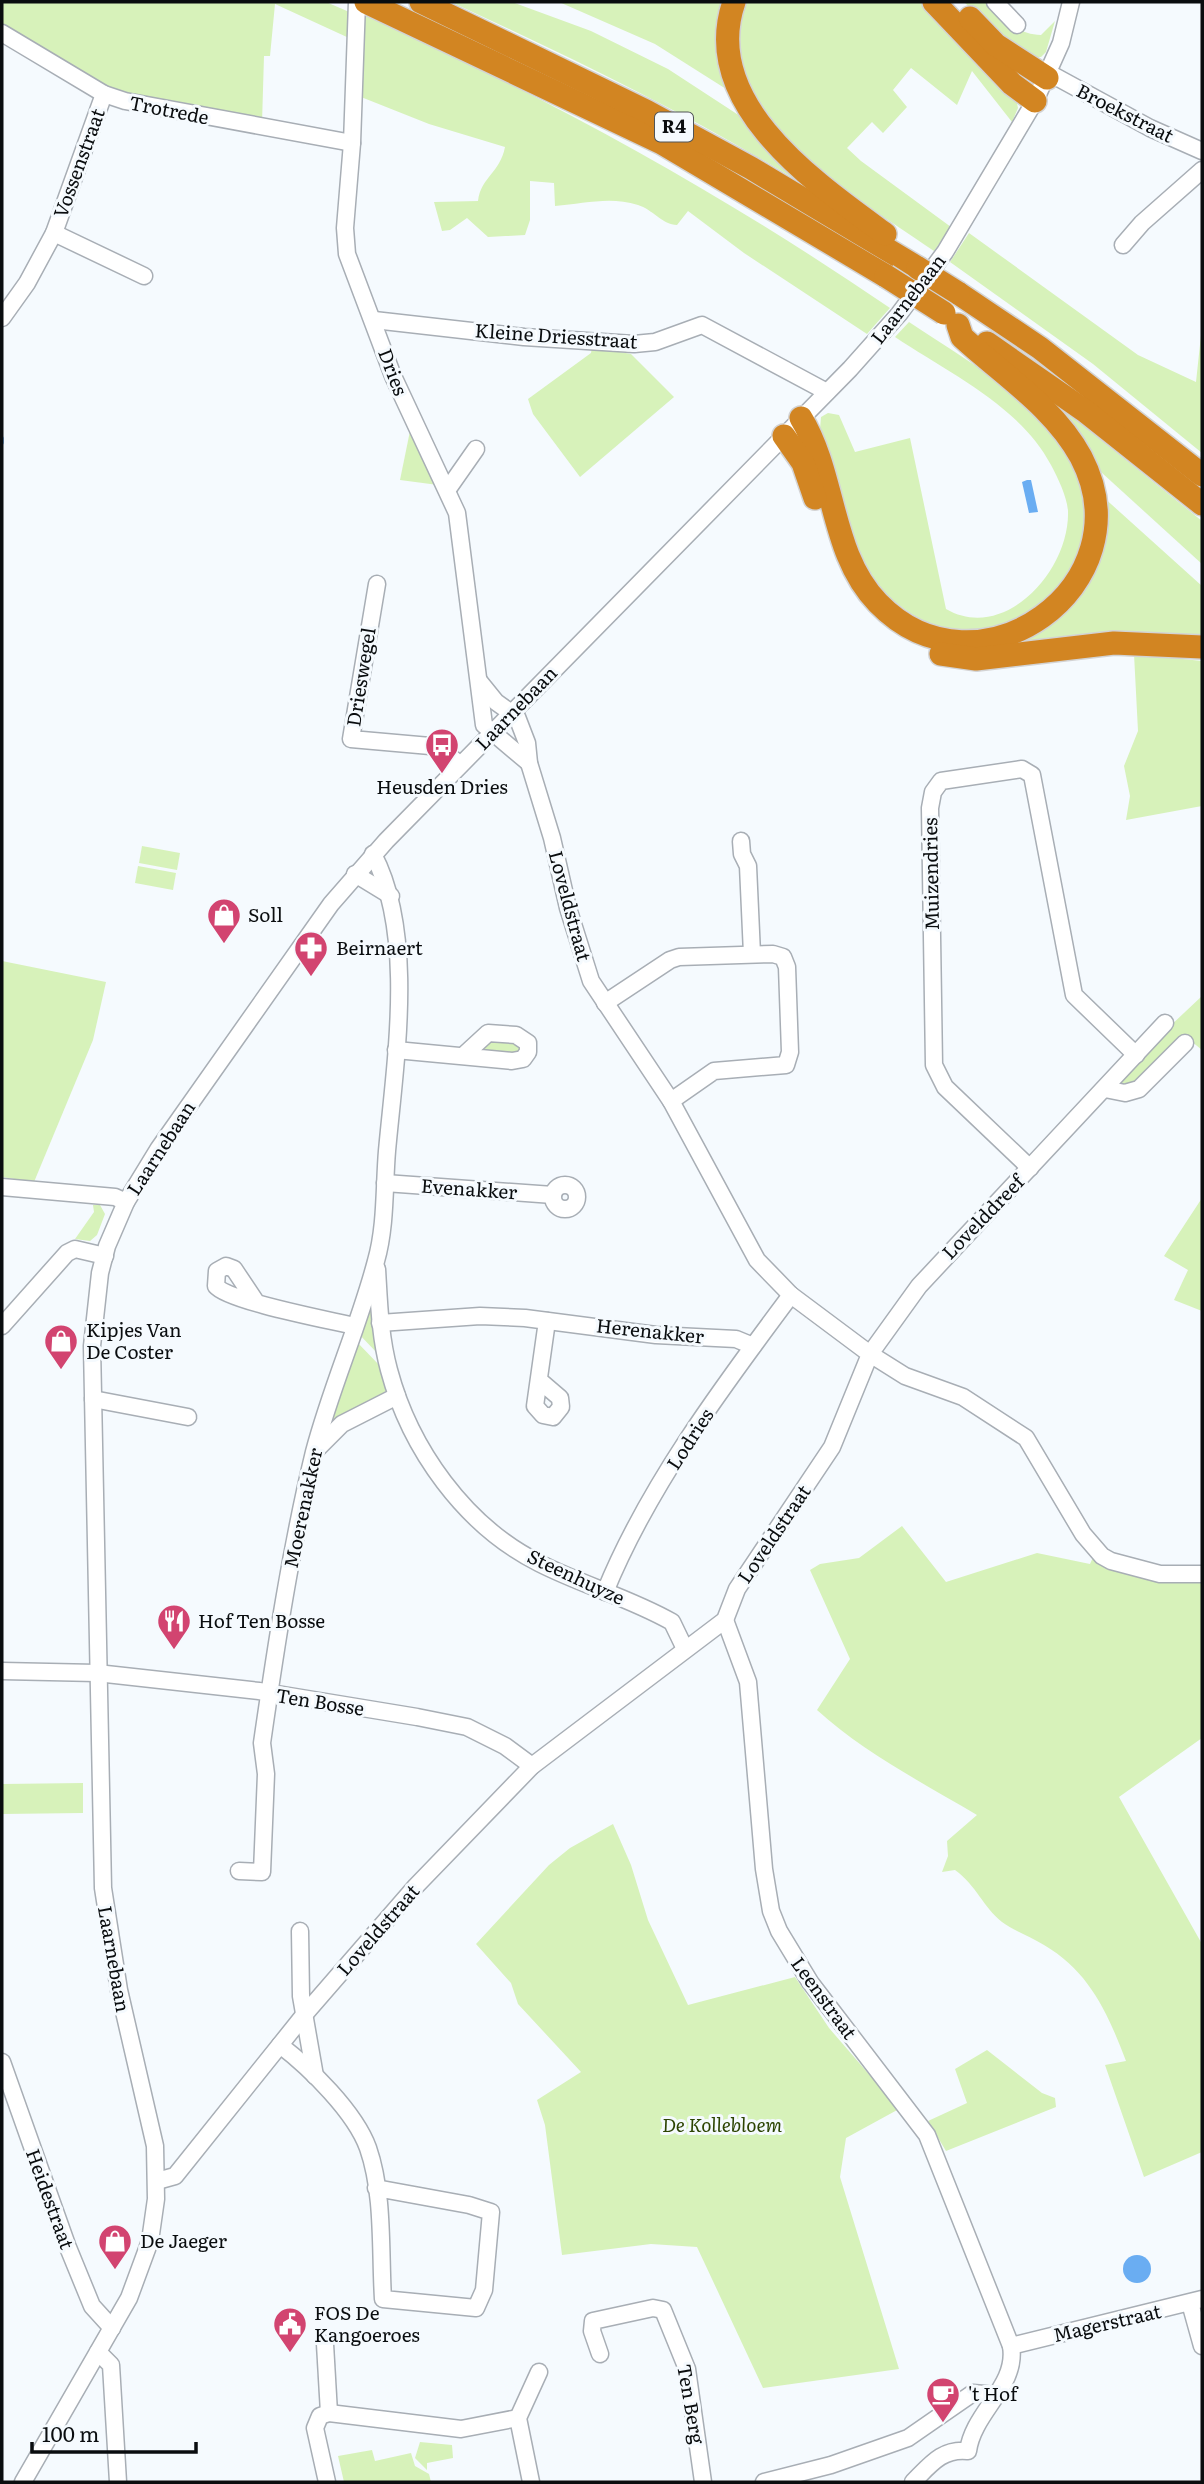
<svg xmlns="http://www.w3.org/2000/svg" width="1204" height="2484" font-family="Literata,serif">
  <rect width="100%" height="100%" fill="#f5fafe"/>
  <g fill="#d7f2ba">
    <polygon points="2,2 326,2 354,14 349,38 275,4 270,56 264,56 262,123 125,94 111,88 2,26"/>
    <path d="M451,2H512L591,31L668,69L740,116L819,194C701,120 577,60 451,2Z"/>
    <polygon points="559,2 728,2 734,94 655,44"/>
    <path d="M745,2H920L1016,99L1018,108L1012,122L972,71L957,105L911,68L893,90L907,107L883,133L872,122L847,148L861,161L951,227L934,251C866,204 737,130 736,33C736,23 742,11 745,2Z"/>
    <path d="M964,2H991C1006,18 1017,35 1041,35L1055,21L1046,52L1041,57L1025,58Z"/>
    <path d="M364,15C549,97 723,194 890,308L867,334L744,253L688,211L677,225C663,225 652,209 638,205C609,196 584,204 555,206L554,183L530,181V220L525,235L488,237L467,218L450,230L442,231L434,202L478,201C481,177 500,173 505,147L429,124L361,97Z"/>
    <polygon points="969,233 1138,355 1196,382 1202,326 1202,453 1093,364 950,262"/>
    <path d="M909,322C964,359 1027,393 1065,449C1136,555 1006,685 903,608C894,601 882,594 875,584C850,548 832,473 820,429L821,417L828,413L839,415L855,452L910,438L946,609C1005,643 1070,570 1068,511C1067,497 1058,478 1051,465C1020,406 949,373 895,337Z"/>
    <polygon points="592,347 631,354 674,397 580,477 533,414 528,399 591,353"/>
    <polygon points="1040,391 1202,521 1202,564 1090,462"/>
    <polygon points="410,431 438,485 400,480"/>
    <polygon points="1101,495 1202,586 1202,640 1010,650 948,645 1064,611"/>
    <polygon points="1134,654 1202,661 1202,806 1126,820 1130,796 1124,766 1138,731"/>
    <polygon points="142,846 180,853 177,870 139,863"/>
    <polygon points="138,866 176,873 173,890 135,883"/>
    <polygon points="2,961 106,982 93,1040 34,1182 2,1177"/>
    <polygon points="1202,996 1202,1050 1185,1036 1133,1087 1115,1085 1167,1029"/>
    <polygon points="486,1041 520,1042 521,1054 488,1053 484,1048"/>
    <polygon points="1202,1198 1202,1311 1174,1300 1188,1270 1164,1256"/>
    <polygon points="93,1205 100,1205 105,1214 97,1235 90,1241 75,1239 94,1212"/>
    <polygon points="372,1303 379,1355 357,1332"/>
    <path d="M355,1340L382,1368L386,1390C379,1402 344,1415 329,1426Z"/>
    <path d="M902,1526L946,1582L1037,1553L1090,1564L1094,1555C1131,1571 1162,1584 1202,1581V1738L1119,1797L1202,1944V2152L1144,2177L1105,2065L1126,2061C1108,2014 1090,1972 1044,1945C1031,1937 1014,1931 1002,1922C983,1907 977,1886 955,1870L942,1872L948,1856L947,1841L977,1815C923,1783 863,1752 817,1710L850,1659L810,1570L820,1564L859,1558Z"/>
    <polygon points="83,1783 83,1813 2,1814 2,1784"/>
    <polygon points="613,1824 631,1865 648,1920 688,2005 795,1977 829,2028 899,2109 846,2138 840,2177 899,2369 763,2388 697,2247 651,2244 562,2255 545,2125 537,2100 581,2072 518,2004 511,1983 476,1944 549,1865 570,1848"/>
    <polygon points="987,2050 1042,2093 1055,2098 1056,2107 946,2151 928,2121 967,2103 955,2069"/>
    <polygon points="420,2442 452,2445 453,2458 427,2463 427,2470 415,2458"/>
    <polygon points="372,2450 375,2461 411,2453 415,2466 429,2474 431,2482 344,2482 338,2456"/>
  </g>
  <g fill="#6aadf2">
    <polygon points="1027,480 1031,480 1038,512 1029,513 1022,482"/>
    <circle cx="1137" cy="2269" r="14"/>
  </g>
  <g fill="none" stroke-linecap="round" stroke-linejoin="round">
    <polyline stroke="#6aadf2" stroke-width="3.5" points="2,443 2,438"/>
    <g stroke="#a8aeb5" stroke-width="19">
      <g id="minor">
        <polyline points="357,2 352,143 345,228 347,254 393,376 457,513 484,725 529,763"/>
        <polyline points="995,2 1017,25"/>
        <polyline points="2,33 104,94 125,101 352,143"/>
        <polyline points="1049,73 1150,128 1202,151"/>
        <polyline points="54,233 144,276"/>
        <polyline points="1123,245 1142,223 1202,170"/>
        <polyline points="2,318 27,283 54,233 104,94"/>
        <polyline points="374,320 524,337 634,344 655,342 702,325 827,392"/>
        <polyline points="448,489 476,449"/>
        <polyline points="377,584 351,739 430,746 443,750 460,765"/>
        <polyline points="741,841 742,854 748,866 752,954"/>
        <polyline points="355,874 391,896"/>
        <polyline points="605,1003 670,960 679,957 773,954 783,957 787,967 790,1052 786,1065 714,1071 671,1101"/>
        <polyline points="1165,1023 919,1286 870,1354 905,1376 963,1397 1026,1438 1083,1534 1102,1556 1111,1561 1160,1574 1202,1574"/>
        <polyline points="396,1050 512,1061 523,1059 528,1052 528,1043 516,1035 488,1033 463,1056"/>
        <polyline points="1105,1089 1125,1093 1139,1089 1185,1043"/>
        <polyline points="1030,1168 945,1087 934,1065 930,808 933,792 941,781 1022,769 1032,775 1074,995 1136,1055"/>
        <polyline points="385,1183 553,1195"/>
        <circle cx="565" cy="1197" r="12"/>
        <polyline points="2,1187 115,1197 126,1202"/>
        <path d="M377,1269C379,1303 380,1337 389,1370C410,1449 465,1526 539,1563C582,1585 630,1598 672,1622L685,1649"/>
        <path d="M256,1302L234,1269L226,1266L217,1271L216,1286C228,1301 329,1320 354,1326"/>
        <polyline points="380,1323 480,1316 525,1318 656,1335 736,1339 753,1346"/>
        <polyline points="2,1326 67,1253 75,1249 105,1256"/>
        <polyline points="539,1380 560,1398 561,1407 553,1417 543,1415 535,1406 547,1321"/>
        <polyline points="93,1399 188,1417"/>
        <polyline points="316,1450 342,1424 397,1396"/>
        <path d="M605,1592C648,1486 723,1386 791,1295"/>
        <path d="M725,1620L748,1682L764,1869L771,1911L779,1931L810,1982L927,2135L1011,2346C1018,2386 973,2412 968,2451C942,2448 930,2465 913,2482"/>
        <polyline points="2,1671 97,1673 259,1691 417,1717 467,1727 505,1746 532,1766"/>
        <path d="M239,1871L262,1872L266,1774L262,1743C276,1646 291,1547 314,1452C331,1387 359,1326 376,1261C386,1226 384,1187 387,1151C395,1062 416,935 373,854"/>
        <polyline points="300,1931 301,1996 315,2076"/>
        <path d="M280,2045C310,2068 355,2112 368,2148C384,2194 380,2250 383,2299L476,2308L484,2290L491,2212L469,2205L376,2188"/>
        <polyline points="2,2062 67,2245 92,2306 112,2328"/>
        <polyline points="157,2181 175,2176 304,2015 416,1886 532,1766 725,1620 737,1589 832,1447 870,1354 791,1295 757,1260 671,1101 591,981 568,908 552,838 529,763 527,743 517,717 496,702 479,681"/>
        <polyline points="1190,2303 1202,2346"/>
        <polyline points="325,2344 329,2413"/>
        <polyline points="1011,2346 1202,2299"/>
        <polyline points="98,2352 111,2365 118,2482"/>
        <polyline points="600,2354 592,2331 593,2321 653,2308 663,2310 687,2369 703,2482"/>
        <polyline points="23,2482 129,2298 150,2241 156,2199 155,2146 119,1990 103,1888 92,1346 100,1273 107,1246 126,1202 159,1148 331,904 386,841 850,369 899,314 945,252 1035,101 1061,43 1071,2"/>
        <polyline points="327,2482 315,2428 320,2416 329,2413 461,2429 518,2418"/>
        <polyline points="531,2482 518,2418 539,2372"/>
        <polyline points="764,2482 831,2465 908,2438 973,2393 995,2395"/>
      </g>
    </g>
    <g stroke="#d3d3d4" stroke-width="26">
      <g id="highway">
        <polyline points="366,2 662,143 886,276"/>
        <polyline points="421,2 646,111 751,168 918,268"/>
        <path d="M734,2C699,103 814,182 885,234"/>
        <polyline points="934,2 1012,84 1035,101"/>
        <polyline points="970,18 996,45 1047,78"/>
        <polyline points="958,293 1040,348 1202,475"/>
        <polyline points="987,343 1085,411 1202,504"/>
        <path d="M801,418C836,475 830,554 878,603C978,706 1148,585 1081,457C1054,407 1003,375 962,337L958,325"/>
        <polyline points="784,436 803,463 815,498"/>
        <polyline points="941,654 976,659 1114,643 1202,647"/>
      </g>
    </g>
    <use href="#minor" stroke="#fff" stroke-width="16"/>
    <use href="#highway" stroke="#d28522" stroke-width="23"/>
    <g stroke="#d3d3d4" stroke-width="26" stroke-linecap="butt">
      <g id="highway-bridge">
        <polyline points="918,268 958,293"/>
        <polyline points="886,276 944,313"/>
      </g>
    </g>
    <use href="#highway-bridge" stroke="#d28522" stroke-width="23"/>
  </g>
  <defs>
    <g id="bus-pin" transform="scale(1.75)"><path d="M0 17L-7.5 6A9.5 9.5 0 1 1 7.5 6Z" fill="#d24470" stroke="#f5fafe"/><path d="M-5-6H5V4H4V6H2V4H-2V6H-4V4H-5ZM-3.5-4V0h7V-4ZM-3.5 1.2v1.5H-2V1.2ZM2 1.2v1.5H3.5V1.2Z" fill="#fff"/></g>
    <g id="shop-pin" transform="scale(1.75)"><path d="M0 17L-7.5 6A9.5 9.5 0 1 1 7.5 6Z" fill="#d24470" stroke="#f5fafe"/><path d="M-5-2.5h2.3a2.7 3.5 0 0 1 5.4 0H5L5.5 6h-11ZM-1.5-2.5h3a1.5 2.3 0 0 0-3 0Z" fill="#fff"/></g>
    <g id="pharmacy-pin" transform="scale(1.75)"><path d="M0 17L-7.5 6A9.5 9.5 0 1 1 7.5 6Z" fill="#d24470" stroke="#f5fafe"/><path d="M-2-6h4v4h4v4h-4v4h-4v-4h-4v-4h4Z" fill="#fff"/></g>
    <g id="restaurant-pin" transform="scale(1.75)"><path d="M0 17L-7.5 6A9.5 9.5 0 1 1 7.5 6Z" fill="#d24470" stroke="#f5fafe"/><path d="M-5-6h1v4h1v-4h1v4h1v-4h1v5L-1.5 .5V6h-2V.5L-5-1ZM5-6V6H3V1.5H1.5Q1.5-4 5-6Z" fill="#fff"/></g>
    <g id="civic-pin" transform="scale(1.75)"><path d="M0 17L-7.5 6A9.5 9.5 0 1 1 7.5 6Z" fill="#d24470" stroke="#f5fafe"/><path d="M-.6-6.5H3V-4.5H.6V-3L4-1V1h2V6H-6V1h2V-1L-.6-3ZM-1.2 2.5V6h2.4V2.5Z" fill="#fff"/></g>
    <g id="cafe-pin" transform="scale(1.75)"><path d="M0 17L-7.5 6A9.5 9.5 0 1 1 7.5 6Z" fill="#d24470" stroke="#f5fafe"/><path d="M-5.5-4.5H6V0H3Q3 3.5 0 3.5H-2.5Q-5.5 3.5-5.5 0ZM3-3.2v2h1.7v-2ZM-6 4.5H4V6H-6Z" fill="#fff"/></g>
  </defs>
  <g fill-rule="evenodd">
    <use href="#bus-pin" x="442" y="745"/>
    <use href="#shop-pin" x="224" y="915"/>
    <use href="#pharmacy-pin" x="311" y="948"/>
    <use href="#shop-pin" x="61" y="1341"/>
    <use href="#restaurant-pin" x="174" y="1621"/>
    <use href="#shop-pin" x="115" y="2241"/>
    <use href="#civic-pin" x="290" y="2324"/>
    <use href="#cafe-pin" x="943" y="2394"/>
  </g>
  <g text-anchor="middle" stroke-width="6" stroke-linejoin="round" paint-order="stroke">
    <rect fill="#f5fafe" stroke="#505457" stroke-width="2" x="655" y="112.5" width="38" height="29" rx="5"/>
    <g font-size="18" font-weight="bold" fill="#0a0d0f">
      <text x="674" y="133">R4</text>
    </g>
    <g font-size="19" fill="#0a0d0f" stroke="#f5fafe">
      <text transform="translate(169 110) rotate(11)" y="7">Trotrede</text>
      <text transform="translate(1125 113) rotate(27)" y="7">Broekstraat</text>
      <text transform="translate(79 163) rotate(-70)" y="7">Vossenstraat</text>
      <text transform="translate(908 299) rotate(-52)" y="7">Laarnebaan</text>
      <text transform="translate(556 336) rotate(4)" y="7">Kleine Driesstraat</text>
      <text transform="translate(393 372) rotate(69)" y="7">Dries</text>
      <text transform="translate(361 677) rotate(-81)" y="7">Drieswegel</text>
      <text transform="translate(516 708) rotate(-46)" y="7">Laarnebaan</text>
      <text transform="translate(931 874) rotate(-91)" y="7">Muizendries</text>
      <text transform="translate(570 906) rotate(75)" y="7">Loveldstraat</text>
      <text transform="translate(161 1148) rotate(-57)" y="7">Laarnebaan</text>
      <text transform="translate(469 1189) rotate(4)" y="7">Evenakker</text>
      <text transform="translate(983 1217) rotate(-46)" y="7">Lovelddreef</text>
      <text transform="translate(650 1331) rotate(6)" y="7">Herenakker</text>
      <text transform="translate(690 1439) rotate(-57)" y="7">Lodries</text>
      <text transform="translate(303 1508) rotate(-78)" y="7">Moerenakker</text>
      <text transform="translate(774 1534) rotate(-56)" y="7">Loveldstraat</text>
      <text transform="translate(576 1577) rotate(25)" y="7">Steenhuyze</text>
      <text transform="translate(320 1702) rotate(9)" y="7">Ten Bosse</text>
      <text transform="translate(378 1930) rotate(-49)" y="7">Loveldstraat</text>
      <text transform="translate(114 1959) rotate(80)" y="7">Laarnebaan</text>
      <text transform="translate(824 1998) rotate(54)" y="7">Leenstraat</text>
      <text transform="translate(50 2199) rotate(70)" y="7">Heidestraat</text>
      <text transform="translate(1107 2323) rotate(-13)" y="7">Magerstraat</text>
      <text transform="translate(691 2404) rotate(80)" y="7">Ten Berg</text>
    </g>
    <g font-size="19" fill="#0a0d0f" stroke="#f5fafe" text-anchor="start">
      <text x="442" y="794" text-anchor="middle">Heusden Dries</text>
      <text x="248" y="922">Soll</text>
      <text x="336" y="955">Beirnaert</text>
      <text x="86" y="1337">Kipjes Van<tspan x="86" dy="22">De Coster</tspan></text>
      <text x="198" y="1628">Hof Ten Bosse</text>
      <text x="140" y="2248">De Jaeger</text>
      <text x="314" y="2320">FOS De<tspan x="314" dy="22">Kangoeroes</tspan></text>
      <text x="968" y="2401">'t Hof</text>
    </g>
    <g font-size="19" font-style="italic" fill="#2c4402" stroke="#f5fafe">
      <text x="722" y="2132">De Kollebloem</text>
    </g>
  </g>
  <rect width="1204" height="2484" fill="none" stroke="#0a0d0f" stroke-width="7"/>
  <path d="M32 2442v10h164v-10" fill="none" stroke="#0a0d0f" stroke-width="3.5"/>
  <text x="42" y="2442" font-size="21" fill="#0a0d0f" stroke="#f5fafe" stroke-width="5" paint-order="stroke">100 m</text>
</svg>
